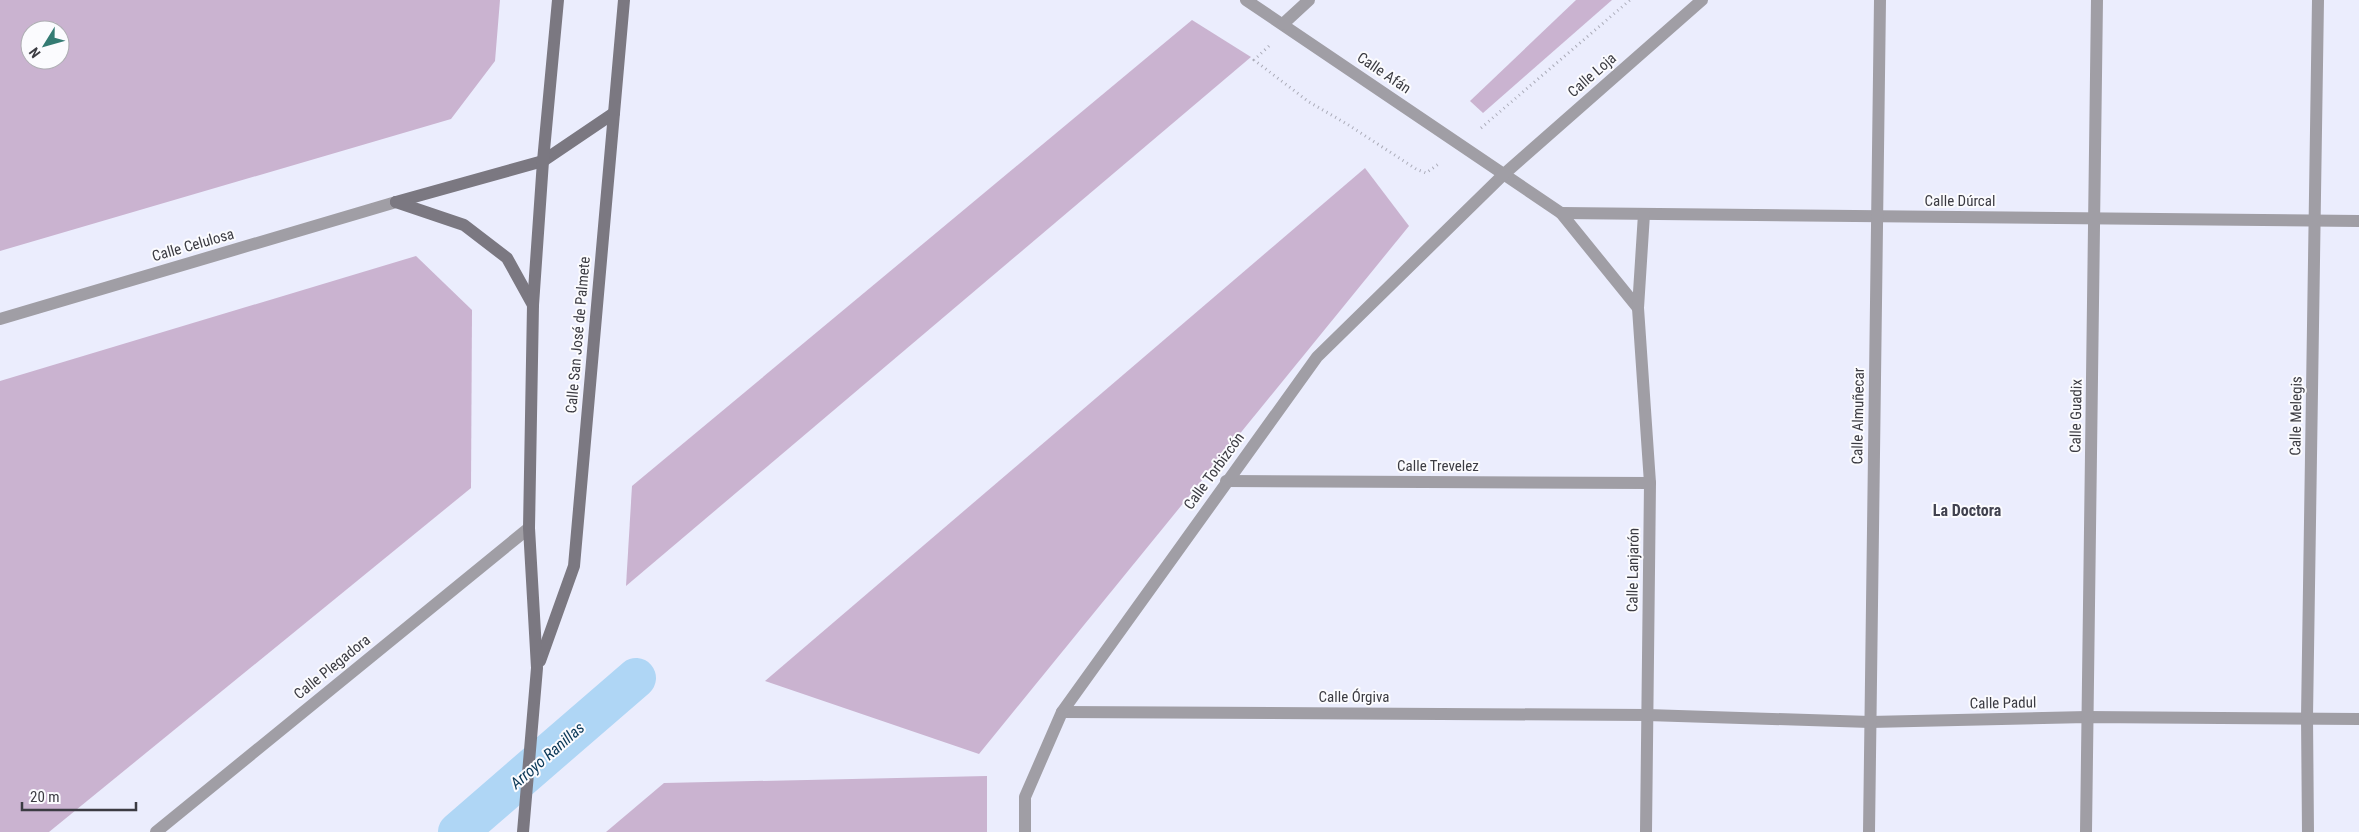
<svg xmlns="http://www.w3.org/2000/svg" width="2359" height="832" font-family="'Roboto Condensed',sans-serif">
  <rect width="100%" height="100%" fill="#ebedfd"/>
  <g fill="#cab3d0" fill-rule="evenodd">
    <path d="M0,0H500L495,61L451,119L0,251ZM30,30H60V60H30Z"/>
    <polygon points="1576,0 1612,0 1483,113 1470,101"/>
    <polygon points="1192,20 1251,57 626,586 632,486"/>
    <polygon points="1365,168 1409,226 979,754 765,681"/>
    <polygon points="416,256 472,310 471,488 49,832 0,832 0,381"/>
    <polygon points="987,776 987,832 606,832 664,783"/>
  </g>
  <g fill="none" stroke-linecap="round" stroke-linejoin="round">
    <polyline stroke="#afd6f5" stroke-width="40" points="458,832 636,678"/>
    <g stroke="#abacb9" stroke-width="3" stroke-dasharray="1 4" stroke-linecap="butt">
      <polyline points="1269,46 1254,60 1309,102 1347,124 1416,169 1426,173 1440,163"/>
      <polyline points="1481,128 1630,0"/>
    </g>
    <g stroke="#a09ea5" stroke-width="12">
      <polyline points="1246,0 1561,213 1638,308"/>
      <polyline points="1283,24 1309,0"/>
      <polyline points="1561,213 2359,221"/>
      <polyline points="1644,214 1638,308 1650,483 1646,832"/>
      <polyline points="0,319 396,202"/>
      <polyline points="1226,481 1650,483"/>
      <polyline points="1062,712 1647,715 1870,722 2087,717 2359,719"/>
      <polyline points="156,832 529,528"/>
      <polyline points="1025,832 1025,797 1062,712 1317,357 1503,175 1702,0"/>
      <polyline points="1869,832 1880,0"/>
      <polyline points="2086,832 2097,0"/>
      <polyline points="2308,832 2307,717 2318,0"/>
    </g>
    <g stroke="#7b7881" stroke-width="12">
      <polyline points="396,202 543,161 614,113"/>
      <polyline points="396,202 464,225 507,258 533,305"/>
      <polyline points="540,661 574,566 624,0"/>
      <polyline points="523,832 537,668 529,528 533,305 543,161 558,0"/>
    </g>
  </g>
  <g text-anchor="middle" stroke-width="4" stroke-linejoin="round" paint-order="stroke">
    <g font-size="15" fill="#3b3b42" stroke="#fbfbfe">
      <text transform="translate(1384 73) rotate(34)" y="5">Calle Afán</text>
      <text transform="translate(1592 75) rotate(-41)" y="5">Calle Loja</text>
      <text x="1960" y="206">Calle Dúrcal</text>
      <text transform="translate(193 245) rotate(-16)" y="5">Calle Celulosa</text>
      <text transform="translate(578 335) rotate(-85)" y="5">Calle San José de Palmete</text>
      <text transform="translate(1858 416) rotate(-89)" y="5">Calle Almuñecar</text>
      <text transform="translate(2076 416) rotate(-89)" y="5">Calle Guadix</text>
      <text transform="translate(2296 416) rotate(-89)" y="5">Calle Melegis</text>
      <text x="1438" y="471">Calle Trevelez</text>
      <text transform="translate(1214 471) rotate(-54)" y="5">Calle Torbizcón</text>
      <text transform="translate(1633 570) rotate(-89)" y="5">Calle Lanjarón</text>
      <text transform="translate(332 667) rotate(-39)" y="5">Calle Plegadora</text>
      <text x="1354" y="702">Calle Órgiva</text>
      <text transform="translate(2003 703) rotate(-1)" y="5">Calle Padul</text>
    </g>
    <g font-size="16" font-weight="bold" fill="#41424f" stroke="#fbfbfe">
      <text x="1967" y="516">La Doctora</text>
    </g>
    <g font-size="16" font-style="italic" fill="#093756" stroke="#fbfbfe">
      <text transform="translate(547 755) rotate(-41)" y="6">Arroyo Ranillas</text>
    </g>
  </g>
  <g transform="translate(45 45) rotate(233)"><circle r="24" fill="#fbfbfe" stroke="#aeaeb3"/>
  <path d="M0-4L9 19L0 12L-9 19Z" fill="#347b73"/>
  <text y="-8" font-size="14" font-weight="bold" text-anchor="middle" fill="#3b3b42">N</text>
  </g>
  <path d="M22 802v8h114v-8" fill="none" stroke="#3b3b42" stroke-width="2.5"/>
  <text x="30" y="802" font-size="15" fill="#3b3b42" stroke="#fbfbfe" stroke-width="4" paint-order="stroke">20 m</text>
</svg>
